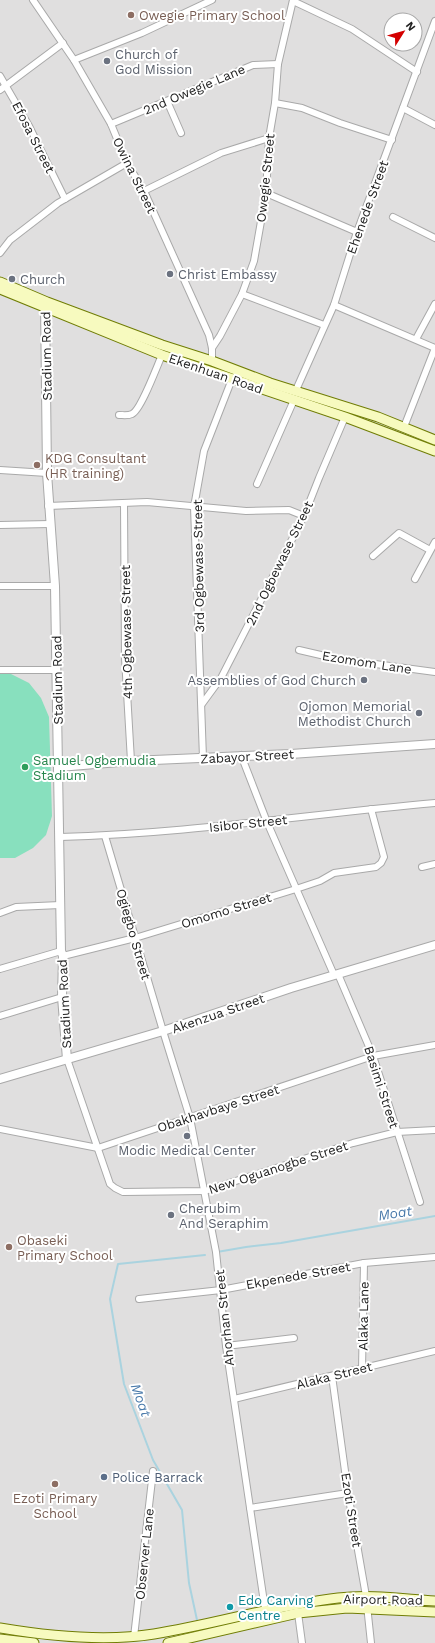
<svg xmlns="http://www.w3.org/2000/svg" width="435" height="1643" font-family="'Work Sans',sans-serif">
  <rect width="100%" height="100%" fill="#f2efe9"/>
  <path fill="#e0dfdf" fill-rule="evenodd" d="M0,0H435V1643H0ZM391,20H415V44H391Z"/>
  <polygon fill="#88e0be" points="9,673 29,683 41,698 49,717 52,816 46,835 33,848 15,858 0,858 0,674"/>
  <g fill="none" stroke-linecap="round" stroke-linejoin="round">
    <g stroke="#aad3df" stroke-width="2">
      <polyline points="217,1252 246,1247 281,1243 435,1216"/>
      <polyline points="197,1620 189,1583 182,1510 153,1460 124,1384 110,1299 118,1264 205,1255"/>
    </g>
    <g stroke="#a9a9a9" stroke-width="8">
      <g id="minor">
        <polyline points="33,0 74,60 111,124 127,163 144,191 209,335 212,348 212,361"/>
        <polyline points="293,1 352,29 417,72"/>
        <polyline points="74,60 142,33 212,0"/>
        <polyline points="0,76 29,126 65,199"/>
        <polyline points="0,90 63,43"/>
        <polyline points="167,101 181,133"/>
        <polyline points="275,103 302,108 340,123 392,140"/>
        <polyline points="403,108 435,125"/>
        <polyline points="111,124 253,65 278,64"/>
        <polyline points="144,191 221,153 269,138"/>
        <polyline points="266,193 357,232"/>
        <polyline points="393,217 435,238"/>
        <polyline points="0,253 10,240 58,203 127,163"/>
        <polyline points="242,294 324,325"/>
        <polyline points="334,305 435,348"/>
        <polyline points="416,339 435,304"/>
        <polyline points="212,348 220,336 242,294 254,261 266,193 269,138 275,103 278,64 293,0"/>
        <polyline points="296,390 334,305 357,232 435,21"/>
        <path d="M119,415C123,415 128,416 132,414C141,410 157,366 162,355"/>
        <polyline points="404,427 435,348"/>
        <polyline points="0,470 47,473"/>
        <polyline points="257,484 294,400"/>
        <polyline points="124,503 125,658 131,761"/>
        <polyline points="48,506 147,502 246,511 289,510 304,516"/>
        <polyline points="0,525 50,524"/>
        <polyline points="373,556 399,533 430,550"/>
        <polyline points="415,579 435,542"/>
        <polyline points="0,586 55,586"/>
        <polyline points="299,650 338,659 435,672"/>
        <polyline points="0,670 56,670"/>
        <polyline points="202,704 221,678 304,516 319,478 345,417"/>
        <polyline points="241,755 267,822 334,975"/>
        <polyline points="203,758 194,507 204,451 232,379"/>
        <polyline points="105,836 163,1031 190,1118 216,1252 226,1346 265,1609"/>
        <path d="M60,837C186,834 310,814 435,803"/>
        <polyline points="422,867 435,864"/>
        <polyline points="0,913 16,907 60,905"/>
        <polyline points="63,956 135,938 296,889 320,881 334,873 376,867 381,863 384,857 371,809"/>
        <polyline points="0,969 61,951"/>
        <polyline points="338,974 373,1056 420,1202"/>
        <polyline points="0,1016 62,997"/>
        <polyline points="67,1059 110,1184 115,1188 123,1192 205,1191 353,1143 397,1132 435,1130"/>
        <polyline points="0,1129 98,1148 373,1056 435,1045"/>
        <polyline points="139,1299 221,1290 364,1263 435,1257"/>
        <polyline points="226,1346 294,1338"/>
        <polyline points="362,1369 364,1263"/>
        <polyline points="332,1376 348,1493 366,1596 371,1643"/>
        <polyline points="234,1399 435,1351"/>
        <polyline points="250,1508 348,1493"/>
        <polyline points="298,1613 302,1643"/>
        <polyline points="134,1637 153,1471"/>
      </g>
    </g>
    <g stroke="#a9a9a9" stroke-width="10">
      <g id="tertiary">
        <polyline points="45,302 47,473 55,586 61,951 63,956 62,997 67,1059"/>
        <polyline points="59,767 131,761 291,754 435,744"/>
        <polyline points="0,1079 163,1031 291,988 435,945"/>
      </g>
    </g>
    <g stroke="#707d05" stroke-width="11">
      <g id="secondary">
        <polyline points="0,282 47,302 162,345 212,361 270,383 378,417 435,440"/>
        <polyline points="0,289 162,355 345,417 435,451"/>
        <path d="M0,1628C48,1636 105,1642 154,1634C216,1624 276,1605 338,1598C370,1594 403,1599 435,1601"/>
        <polyline points="0,1639 34,1643"/>
        <polyline points="168,1643 298,1613 347,1608 435,1612"/>
      </g>
    </g>
    <use href="#minor" stroke="#fff" stroke-width="6"/>
    <use href="#tertiary" stroke="#fff" stroke-width="8"/>
    <use href="#secondary" stroke="#f7fabf" stroke-width="9"/>
  </g>
  <g fill="#8d6e63" stroke="#fff" stroke-width="1.5">
    <circle cx="131" cy="15" r="4"/>
    <circle cx="37" cy="465" r="4"/>
    <circle cx="9" cy="1247" r="4"/>
    <circle cx="55" cy="1484" r="4"/>
  </g>
  <g fill="#6b7280" stroke="#fff" stroke-width="1.5">
    <circle cx="107" cy="61" r="4"/>
    <circle cx="170" cy="274" r="4"/>
    <circle cx="12" cy="279" r="4"/>
    <circle cx="364" cy="680" r="4"/>
    <circle cx="419" cy="713" r="4"/>
    <circle cx="187" cy="1136" r="4"/>
    <circle cx="171" cy="1215" r="4"/>
  </g>
  <circle fill="#2e9e5b" stroke="#fff" stroke-width="1.5" cx="25" cy="767" r="4"/>
  <circle fill="#5c6f8a" stroke="#fff" stroke-width="1.5" cx="104" cy="1477" r="4"/>
  <circle fill="#0f9aa8" stroke="#fff" stroke-width="1.5" cx="230" cy="1607" r="4"/>
  <g text-anchor="middle" stroke-width="4" stroke-linejoin="round" paint-order="stroke">
    <g font-size="13" fill="#785e54" stroke="#fff" text-anchor="start">
      <text x="139" y="20">Owegie Primary School</text>
      <text x="45" y="463">KDG Consultant<tspan x="45" dy="15">(HR training)</tspan></text>
      <text x="17" y="1245">Obaseki<tspan x="17" dy="15">Primary School</tspan></text>
      <text x="55" y="1503" text-anchor="middle">Ezoti Primary<tspan x="55" dy="15">School</tspan></text>
    </g>
    <g font-size="13" fill="#5b616d" stroke="#fff" text-anchor="start">
      <text x="115" y="59">Church of<tspan x="115" dy="15">God Mission</tspan></text>
      <text x="178" y="279">Christ Embassy</text>
      <text x="20" y="284">Church</text>
      <text x="356" y="685" text-anchor="end">Assemblies of God Church</text>
      <text x="411" y="711" text-anchor="end">Ojomon Memorial<tspan x="411" dy="15">Methodist Church</tspan></text>
      <text x="187" y="1155" text-anchor="middle">Modic Medical Center</text>
      <text x="179" y="1213">Cherubim<tspan x="179" dy="15">And Seraphim</tspan></text>
    </g>
    <g font-size="13" fill="#222" stroke="#fff">
      <text transform="translate(194 89) rotate(-23)" y="5">2nd Owegie Lane</text>
      <text transform="translate(34 137) rotate(63)" y="5">Efosa Street</text>
      <text transform="translate(135 175) rotate(64)" y="5">Owina Street</text>
      <text transform="translate(265 178) rotate(-84)" y="5">Owegie Street</text>
      <text transform="translate(367 207) rotate(-70)" y="5">Ehenede Street</text>
      <text transform="translate(46 356) rotate(-91)" y="5">Stadium Road</text>
      <text transform="translate(216 373) rotate(19)" y="5">Ekenhuan Road</text>
      <text transform="translate(279 563) rotate(-64)" y="5">2nd Ogbewase Street</text>
      <text transform="translate(198 566) rotate(-91)" y="5">3rd Ogbewase Street</text>
      <text transform="translate(126 632) rotate(-91)" y="5">4th Ogbewase Street</text>
      <text transform="translate(367 662) rotate(9)" y="5">Ezomom Lane</text>
      <text transform="translate(57 680) rotate(-91)" y="5">Stadium Road</text>
      <text transform="translate(247 756) rotate(-3)" y="5">Zabayor Street</text>
      <text transform="translate(248 823) rotate(-6)" y="5">Isibor Street</text>
      <text transform="translate(226 910) rotate(-17)" y="5">Omomo Street</text>
      <text transform="translate(134 934) rotate(74)" y="5">Ogiegbo Street</text>
      <text transform="translate(64 1004) rotate(-93)" y="5">Stadium Road</text>
      <text transform="translate(218 1013) rotate(-19)" y="5">Akenzua Street</text>
      <text transform="translate(382 1087) rotate(72)" y="5">Basimi Street</text>
      <text transform="translate(218 1108) rotate(-18)" y="5">Obakhavbaye Street</text>
      <text transform="translate(278 1167) rotate(-18)" y="5">New Oguanogbe Street</text>
      <text transform="translate(298 1275) rotate(-10)" y="5">Ekpenede Street</text>
      <text transform="translate(363 1316) rotate(-89)" y="5">Alaka Lane</text>
      <text transform="translate(224 1318) rotate(-96)" y="5">Ahorhan Street</text>
      <text transform="translate(334 1375) rotate(-14)" y="5">Alaka Street</text>
      <text transform="translate(352 1510) rotate(81)" y="5">Ezoti Street</text>
      <text transform="translate(144 1554) rotate(-84)" y="5">Observer Lane</text>
      <text transform="translate(383 1599) rotate(1)" y="5">Airport Road</text>
    </g>
    <g font-size="13" fill="#27864d" stroke="#fff" text-anchor="start">
      <text x="33" y="765">Samuel Ogbemudia<tspan x="33" dy="15">Stadium</tspan></text>
    </g>
    <g font-size="13" fill="#4e5e75" stroke="#fff" text-anchor="start">
      <text x="112" y="1482">Police Barrack</text>
    </g>
    <g font-size="13" fill="#0d838f" stroke="#fff" text-anchor="start">
      <text x="238" y="1605">Edo Carving<tspan x="238" dy="15">Centre</tspan></text>
    </g>
    <g font-size="14" font-style="italic" fill="#4a7aab" stroke="#fff">
      <text transform="translate(395 1213) rotate(-9)" y="5">Moat</text>
      <text transform="translate(141 1400) rotate(70)" y="5">Moat</text>
    </g>
  </g>
  <g transform="translate(403 32) rotate(53)"><circle r="19" fill="#ffffff" stroke="#a7a7a7"/>
  <path d="M0-3L7 15L0 10L-7 15Z" fill="#d40000"/>
  <text y="-6" font-size="11" font-weight="bold" text-anchor="middle" fill="#222222">N</text>
  </g>
</svg>
